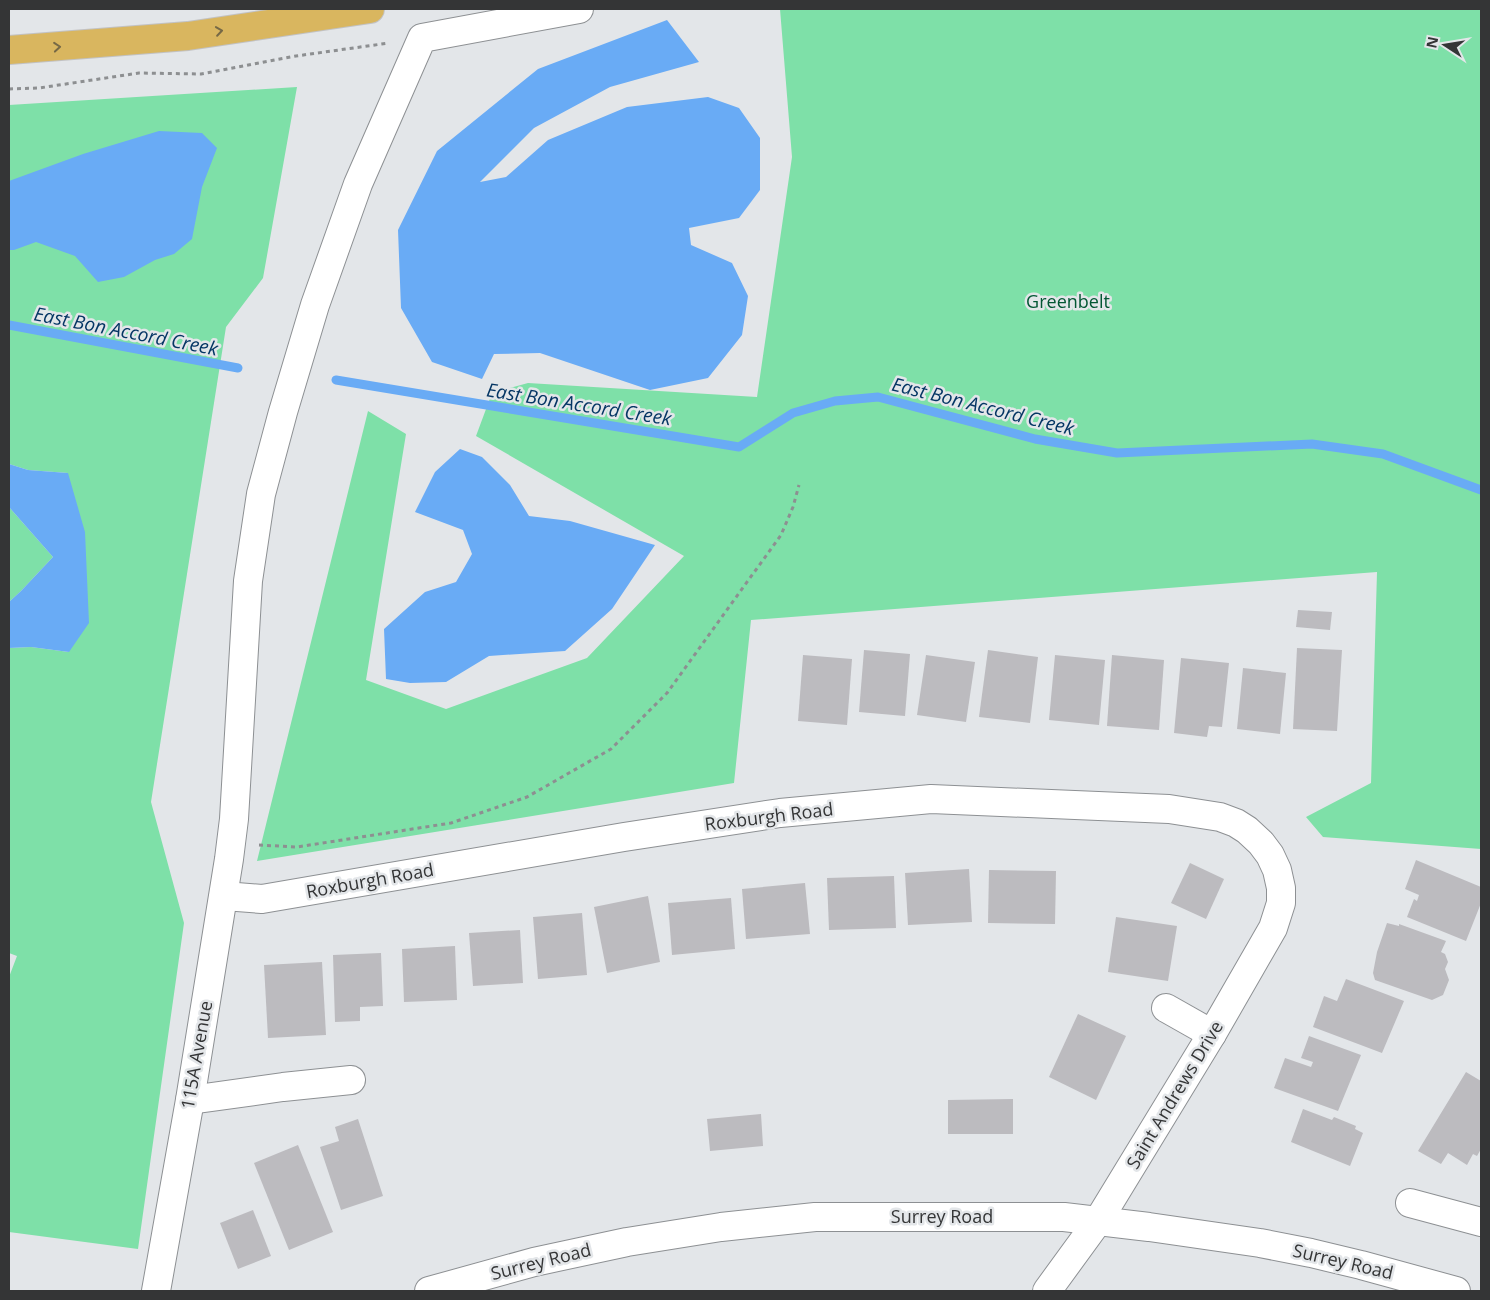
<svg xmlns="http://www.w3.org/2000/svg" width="1490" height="1300" font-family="'Open Sans',sans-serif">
  <rect width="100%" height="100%" fill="#e3e6e9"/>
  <g fill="#7ee0a8">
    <polygon points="780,9 1481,9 1481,849 1323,837 1306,817 1371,783 1377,572 751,620 734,783 257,861 368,411 406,434 366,680 446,709 587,658 684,556 476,436 492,393 528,383 757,397 792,157"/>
    <polygon points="297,87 263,278 226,327 151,802 184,923 138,1249 9,1232 9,977 17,956 9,953 9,648 31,647 69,652 68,473 28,470 9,464 9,105"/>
    <polygon points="9,507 53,557 21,591 9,602"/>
  </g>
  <g fill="#69abf5">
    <polygon points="667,20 699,62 610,87 534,128 480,182 506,177 548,140 627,107 708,97 739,108 760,138 760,190 739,218 689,228 691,245 732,263 748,296 742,335 708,378 650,390 540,353 494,354 482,379 432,362 401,308 398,230 437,151 538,69"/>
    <polygon points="159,131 202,133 217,148 202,187 192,239 174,254 155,260 124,277 98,282 75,256 36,242 14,250 9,250 9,181 83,154"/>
    <polygon points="460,449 482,457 510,485 529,516 570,521 655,545 612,609 565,651 489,656 446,682 410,683 386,679 384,629 425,592 456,582 472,554 463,530 415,512 435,472"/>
    <polygon points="9,464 28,470 68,473 85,532 89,623 69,652 31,647 9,648 9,602 21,591 53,557 9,507"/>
  </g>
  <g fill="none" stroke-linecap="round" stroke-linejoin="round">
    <g stroke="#69abf5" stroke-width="9">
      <polyline points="9,325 238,368"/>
      <polyline points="336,380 739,447 793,413 835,401 878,397 1035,439 1117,453 1312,444 1383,454 1481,490"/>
    </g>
  </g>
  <g fill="#bcbbbf">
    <polygon points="1298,610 1332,612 1330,630 1296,627"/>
    <polygon points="1297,648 1342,650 1337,731 1293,729"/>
    <polygon points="864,650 910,654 905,716 859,712"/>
    <polygon points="988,650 1038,657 1030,723 979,717"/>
    <polygon points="803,655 852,659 847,725 798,721"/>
    <polygon points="926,655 975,662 966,722 917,715"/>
    <polygon points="1055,655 1105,660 1099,725 1049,720"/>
    <polygon points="1112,655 1164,660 1159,730 1107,726"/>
    <polygon points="1181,658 1229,663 1222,727 1209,726 1207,737 1174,733"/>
    <polygon points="1243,668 1286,673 1280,734 1237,729"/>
    <polygon points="1416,860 1481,887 1481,903 1466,941 1407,917 1414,899 1417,901 1419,895 1405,889"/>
    <polygon points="1190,863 1224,879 1206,919 1171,903"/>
    <polygon points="969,869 972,922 908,925 905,873"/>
    <polygon points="989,870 1056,871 1055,924 988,923"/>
    <polygon points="894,876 896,928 829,930 827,878"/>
    <polygon points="805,883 810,934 746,939 742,889"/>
    <polygon points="648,896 660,962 607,973 594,907"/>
    <polygon points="731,898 735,949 672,955 668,903"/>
    <polygon points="582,913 587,975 538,979 533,917"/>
    <polygon points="1116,917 1177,926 1168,981 1108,972"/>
    <polygon points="1387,923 1399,926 1399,924 1446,941 1441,952 1445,954 1448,962 1445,969 1449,980 1443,995 1432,1000 1375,980 1373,973 1377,952"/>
    <polygon points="520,930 523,983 473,986 469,933"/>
    <polygon points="455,946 457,1000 404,1002 402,949"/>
    <polygon points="381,953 383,1006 360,1007 360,1021 335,1022 333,955"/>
    <polygon points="322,962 326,1035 268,1038 264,965"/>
    <polygon points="1346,979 1404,1001 1382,1053 1313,1027 1324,996 1337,1001"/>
    <polygon points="1078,1014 1126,1036 1096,1100 1049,1077"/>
    <polygon points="1309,1036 1361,1055 1338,1111 1274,1088 1285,1058 1311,1067 1313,1062 1301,1058"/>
    <polygon points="1466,1072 1481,1081 1481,1149 1477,1156 1473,1154 1467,1165 1448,1153 1441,1164 1418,1151"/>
    <polygon points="1013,1099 1013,1134 948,1134 948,1100"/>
    <polygon points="1303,1109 1332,1120 1334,1117 1356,1126 1355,1129 1363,1133 1350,1166 1291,1142"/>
    <polygon points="761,1114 763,1146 710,1151 707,1119"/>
    <polygon points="358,1119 383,1196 341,1210 320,1147 339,1141 335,1127"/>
    <polygon points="298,1145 333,1232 289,1250 254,1163"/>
    <polygon points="253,1210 271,1256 238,1269 220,1223"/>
  </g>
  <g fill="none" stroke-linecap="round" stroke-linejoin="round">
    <g stroke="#8d9093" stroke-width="30">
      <g id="minor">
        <polyline points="224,896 262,899 624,837 780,813 931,799 1169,809 1220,817 1236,823 1247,830 1261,843 1270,855 1277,870 1281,888 1281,903 1273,928 1212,1034 1098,1221 1047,1291"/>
        <polyline points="1166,1008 1212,1034"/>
        <polyline points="190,1100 283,1087 351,1080"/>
        <polyline points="1410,1203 1481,1222"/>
        <polyline points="156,1291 190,1100 229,859 234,819 248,581 261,494 283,412 315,305 358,184 422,38 579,9"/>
        <polyline points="429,1291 534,1262 627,1242 721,1227 815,1217 1064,1217 1149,1227 1260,1243 1311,1253 1361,1265 1456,1291"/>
      </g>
    </g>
    <g stroke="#c2c2c3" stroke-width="30">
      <polyline id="highway" points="9,50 188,36 370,9"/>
    </g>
    <g stroke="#8d8f91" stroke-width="3" stroke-dasharray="4 4" stroke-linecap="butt">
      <polyline points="9,89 39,88 139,73 201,74 296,56 389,43"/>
      <polyline points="259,845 297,847 451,823 527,797 611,749 667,693 781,535 793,507 799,485"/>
    </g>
    <use href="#minor" stroke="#fff" stroke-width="28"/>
    <use href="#highway" stroke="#d9b65f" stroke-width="28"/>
  </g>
  <defs><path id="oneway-chevron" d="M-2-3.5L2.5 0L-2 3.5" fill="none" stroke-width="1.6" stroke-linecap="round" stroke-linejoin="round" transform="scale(1.25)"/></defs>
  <g stroke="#766946">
    <use href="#oneway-chevron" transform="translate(219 31) rotate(-8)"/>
    <use href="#oneway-chevron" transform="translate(57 47) rotate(-5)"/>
  </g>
  <g text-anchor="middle" stroke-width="5" stroke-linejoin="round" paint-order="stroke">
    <g font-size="18" fill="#025733" stroke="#e3e6e9">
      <text x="1068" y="308">Greenbelt</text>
    </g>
    <g font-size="18" fill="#343536" stroke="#e3e6e9">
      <text transform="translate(769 817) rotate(-7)" y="6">Roxburgh Road</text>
      <text transform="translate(370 881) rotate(-10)" y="6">Roxburgh Road</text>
      <text transform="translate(197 1055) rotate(-80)" y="6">115A Avenue</text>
      <text transform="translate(1175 1095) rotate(-59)" y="6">Saint Andrews Drive</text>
      <text x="942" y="1223">Surrey Road</text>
      <text transform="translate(541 1262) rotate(-14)" y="6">Surrey Road</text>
      <text transform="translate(1343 1262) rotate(13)" y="6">Surrey Road</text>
    </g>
    <g font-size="19" font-style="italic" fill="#053664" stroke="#e3e6e9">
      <text transform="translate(126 331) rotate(11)" y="7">East Bon Accord Creek</text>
      <text transform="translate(579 404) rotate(9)" y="7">East Bon Accord Creek</text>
      <text transform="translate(983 406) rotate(14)" y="7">East Bon Accord Creek</text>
    </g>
  </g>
  <rect width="1490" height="1300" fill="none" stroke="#343536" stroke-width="20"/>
  <g transform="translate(1445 45) rotate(282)" stroke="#e3e6e9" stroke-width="4" paint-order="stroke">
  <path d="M0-4L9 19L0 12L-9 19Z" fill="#343536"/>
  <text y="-8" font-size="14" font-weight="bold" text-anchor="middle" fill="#343536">N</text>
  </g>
</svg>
